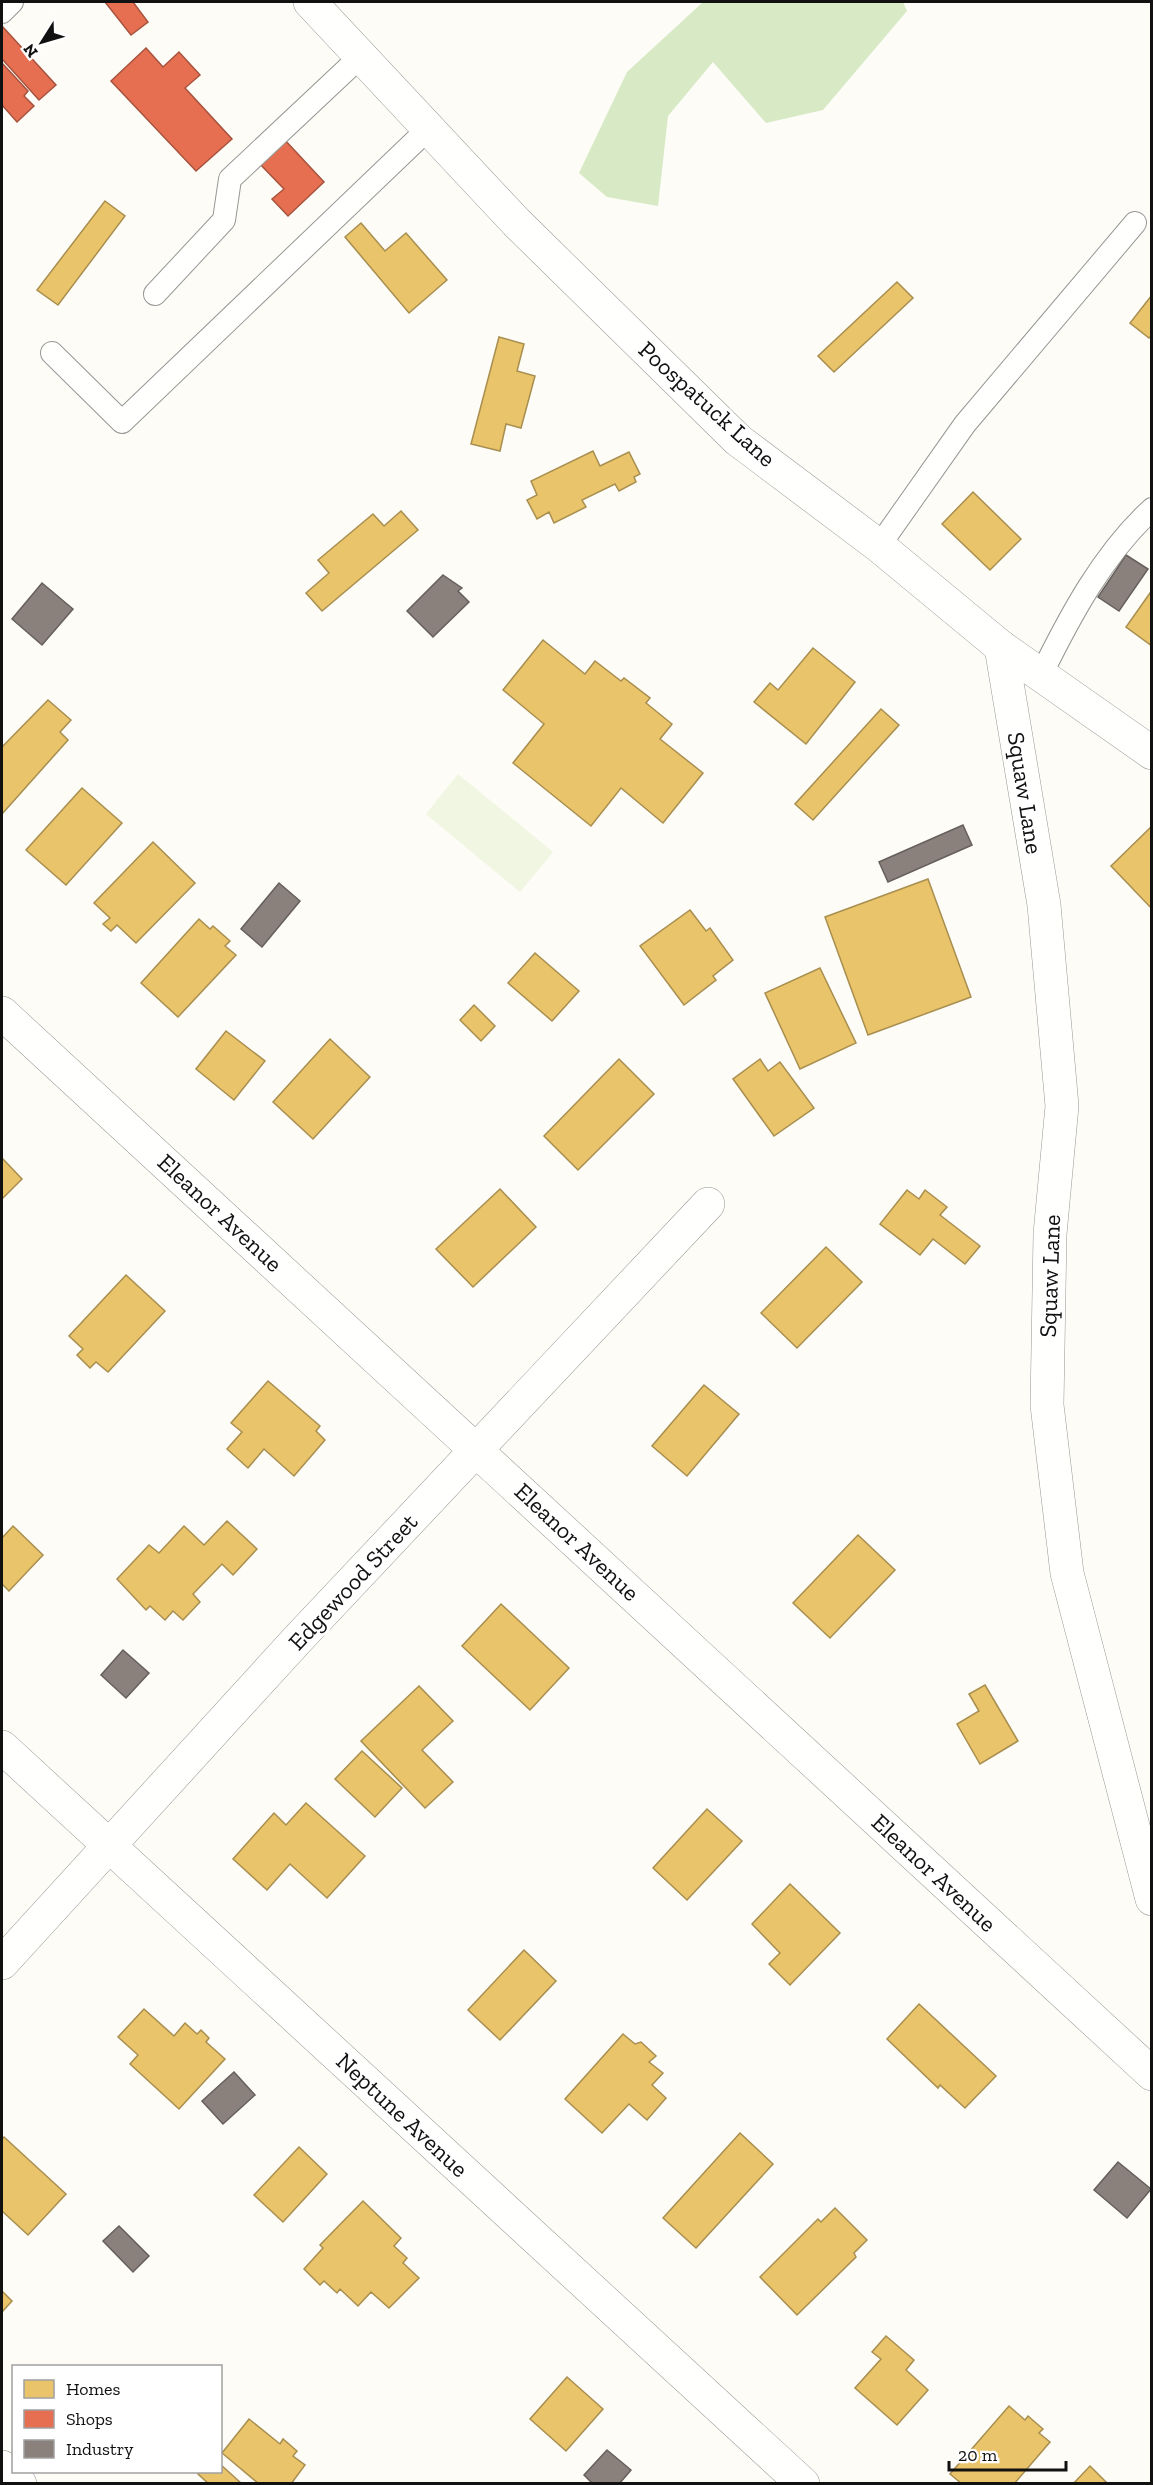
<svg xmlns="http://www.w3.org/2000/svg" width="1153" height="2485" font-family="'Zilla Slab',serif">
  <rect width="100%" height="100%" fill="#fdfcf7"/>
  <polygon fill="#d8eac5" points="703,2 903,2 907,11 823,110 766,123 713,62 668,116 658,206 607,197 579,173 627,72"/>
  <polygon fill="#f0f6e1" points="458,774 553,852 520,892 426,814"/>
  <g fill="#e9c46a" stroke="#a88e4f" stroke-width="1.5">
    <polygon points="105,201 125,216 58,305 37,290"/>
    <polygon points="361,223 385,251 406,233 447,280 409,313 345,237"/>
    <polygon points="897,282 913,298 834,372 818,356"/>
    <polygon points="1152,295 1152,335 1149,338 1130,323"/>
    <polygon points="499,337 524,344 517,371 535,376 521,428 506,424 500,451 471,444"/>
    <polygon points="593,451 600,466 629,452 640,474 634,477 636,482 619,491 615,484 582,500 586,507 554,523 549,512 537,519 527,500 537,495 531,481"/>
    <polygon points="973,492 1021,539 990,570 942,524"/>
    <polygon points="401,511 418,530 322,611 306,593 329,573 318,560 373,514 384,526"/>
    <polygon points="1150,593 1152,594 1152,646 1126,627"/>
    <polygon points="543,640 585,674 595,661 621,681 624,678 650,698 646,703 672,724 660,739 703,773 663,823 621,788 591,826 513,763 544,724 503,690"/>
    <polygon points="813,648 855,682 806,744 754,702 770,683 778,690"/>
    <polygon points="48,700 71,720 60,732 68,740 2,814 2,747"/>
    <polygon points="881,709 899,725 813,820 795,804"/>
    <polygon points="82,788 122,823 66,885 26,850"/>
    <polygon points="1151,827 1152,827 1152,909 1111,866"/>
    <polygon points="153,842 195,883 136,943 117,925 111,931 103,924 110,918 94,903"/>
    <polygon points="928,879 971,997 868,1035 825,917"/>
    <polygon points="690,910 706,931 710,928 733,960 713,976 716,980 684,1005 640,946"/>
    <polygon points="199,919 210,929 213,926 230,941 225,946 236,955 178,1017 141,983"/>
    <polygon points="535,953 579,991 552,1021 508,983"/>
    <polygon points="820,968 856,1043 800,1069 765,993"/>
    <polygon points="474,1005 495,1026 481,1041 460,1020"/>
    <polygon points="226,1031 265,1061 234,1100 196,1069"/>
    <polygon points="330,1039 370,1077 313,1139 273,1102"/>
    <polygon points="619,1059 654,1094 578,1170 544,1136"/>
    <polygon points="760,1059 768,1071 780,1062 814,1108 774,1136 733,1079"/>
    <polygon points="2,1158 22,1179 2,1199"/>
    <polygon points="500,1189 536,1227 473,1287 436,1249"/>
    <polygon points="907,1190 919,1199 925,1190 947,1207 940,1215 980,1246 965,1264 933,1239 920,1255 880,1224"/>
    <polygon points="826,1247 862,1282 797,1348 761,1313"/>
    <polygon points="126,1275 165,1311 108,1372 96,1362 90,1368 77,1355 83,1349 69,1336"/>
    <polygon points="268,1381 320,1426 316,1431 325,1440 294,1476 264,1449 248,1468 227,1449 242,1432 231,1423"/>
    <polygon points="704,1385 739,1414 687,1476 652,1446"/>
    <polygon points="227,1521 257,1549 233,1575 222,1564 193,1594 200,1602 183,1620 173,1611 165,1620 150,1606 146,1610 117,1579 149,1545 159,1553 184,1526 204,1545"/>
    <polygon points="13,1526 43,1555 9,1591 2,1584 2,1538"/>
    <polygon points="858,1535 895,1570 830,1638 793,1603"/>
    <polygon points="501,1604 569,1668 530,1710 462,1646"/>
    <polygon points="985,1685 1018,1741 980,1764 957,1724 979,1711 969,1694"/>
    <polygon points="419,1686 453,1721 422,1750 453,1782 425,1808 361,1741"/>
    <polygon points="362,1751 402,1788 375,1817 335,1779"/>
    <polygon points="306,1803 365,1856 327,1898 290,1864 267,1890 233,1859 274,1813 286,1825"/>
    <polygon points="707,1809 742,1841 687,1900 653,1868"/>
    <polygon points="790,1884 840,1933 790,1985 769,1964 780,1953 752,1924"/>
    <polygon points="524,1950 556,1981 500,2040 468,2010"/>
    <polygon points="919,2004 996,2076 965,2108 940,2085 938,2088 887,2039"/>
    <polygon points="144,2009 174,2036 185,2023 197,2034 201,2030 209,2038 206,2042 225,2059 179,2109 130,2064 138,2055 118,2037"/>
    <polygon points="623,2034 635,2044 641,2042 656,2056 649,2062 663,2073 652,2085 666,2098 647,2120 629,2104 602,2133 565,2099"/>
    <polygon points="740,2133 773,2164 696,2248 663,2218"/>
    <polygon points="4,2137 66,2194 28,2235 2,2211 2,2139"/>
    <polygon points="299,2147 327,2174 283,2222 254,2195"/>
    <polygon points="363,2201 401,2238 394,2246 407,2258 403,2263 419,2278 389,2308 371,2292 358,2306 340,2289 337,2293 324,2281 320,2285 304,2269 323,2248 320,2245"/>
    <polygon points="835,2208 867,2240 854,2253 856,2257 797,2315 760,2277 818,2219 821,2222"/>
    <polygon points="2,2291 12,2301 2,2312"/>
    <polygon points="886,2336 914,2360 906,2370 928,2390 897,2425 855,2388 881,2359 872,2352"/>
    <polygon points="567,2377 603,2409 566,2451 530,2419"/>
    <polygon points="1009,2406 1025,2420 1028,2416 1043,2429 1039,2433 1050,2442 1014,2484 962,2484 950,2474"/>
    <polygon points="249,2419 280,2444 283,2439 297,2451 293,2456 305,2465 291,2484 259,2484 222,2453"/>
    <polygon points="220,2464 242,2484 209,2484 198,2474 201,2472 220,2472"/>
    <polygon points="1090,2466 1108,2484 1073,2484"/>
  </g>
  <g fill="#e76f51" stroke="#a7533e" stroke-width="1.5">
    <polygon points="105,2 133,2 148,22 131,35"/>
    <polygon points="2,26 56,85 39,100 2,59"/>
    <polygon points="146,48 163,67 179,52 200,75 185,88 232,139 196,171 111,81"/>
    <polygon points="2,63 28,91 24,96 34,106 17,122 2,105"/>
    <polygon points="283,138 324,182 288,216 272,199 284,189 258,162"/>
  </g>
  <g fill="#8a817c" stroke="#665f5c" stroke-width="1.5">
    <polygon points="1126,555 1148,569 1119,611 1098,597"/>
    <polygon points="443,575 462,588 458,591 469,602 433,637 407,611"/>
    <polygon points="42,583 73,609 42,645 12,619"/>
    <polygon points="963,825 972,845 888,882 879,862"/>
    <polygon points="279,883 300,901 262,947 241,929"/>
    <polygon points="123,1650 149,1673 126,1698 101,1675"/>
    <polygon points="234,2072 255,2095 223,2124 202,2101"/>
    <polygon points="1118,2162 1151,2189 1127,2218 1094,2190"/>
    <polygon points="119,2226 149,2256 133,2272 103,2241"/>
    <polygon points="607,2450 631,2470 619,2484 593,2484 584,2475"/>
  </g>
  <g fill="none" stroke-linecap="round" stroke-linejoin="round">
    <g stroke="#979795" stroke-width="24">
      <g id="lane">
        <polyline points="2,12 12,2"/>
        <polyline points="155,294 224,220 230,179 361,56"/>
        <polyline points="52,353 122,422 429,128"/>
        <polyline points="879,546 965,424 1135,223"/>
        <path d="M1041,675C1070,616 1103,554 1152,509"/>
      </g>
    </g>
    <g stroke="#979795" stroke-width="34">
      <g id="street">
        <polyline points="310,2 516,222 738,440 879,546 1001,647 1152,753"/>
        <polyline points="1001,647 1044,905 1062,1106 1050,1234 1047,1405 1067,1573 1152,1899"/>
        <polyline points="2,1013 1152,2074"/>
        <polyline points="2,1747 803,2484"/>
        <polyline points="2,1963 297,1640 708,1204"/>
        <polyline points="2,2467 20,2484"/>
      </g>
    </g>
    <use href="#lane" stroke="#fffffe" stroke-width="22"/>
    <use href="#street" stroke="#fffffe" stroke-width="33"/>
  </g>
  <g text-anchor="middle" stroke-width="6" stroke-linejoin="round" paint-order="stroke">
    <g font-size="24" fill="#111" stroke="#fff">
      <text transform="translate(707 404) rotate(42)" y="8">Poospatuck Lane</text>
      <text transform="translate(1025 793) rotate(81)" y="8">Squaw Lane</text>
      <text transform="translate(220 1213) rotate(43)" y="8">Eleanor Avenue</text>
      <text transform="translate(1050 1276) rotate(-88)" y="8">Squaw Lane</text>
      <text transform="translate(577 1542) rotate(43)" y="8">Eleanor Avenue</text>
      <text transform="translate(353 1582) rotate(-47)" y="8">Edgewood Street</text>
      <text transform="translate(934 1873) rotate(43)" y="8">Eleanor Avenue</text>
      <text transform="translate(402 2115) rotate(43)" y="8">Neptune Avenue</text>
    </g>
  </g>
  <rect width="1153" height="2485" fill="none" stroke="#111111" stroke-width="6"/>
  <rect x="12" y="2365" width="210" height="108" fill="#ffffff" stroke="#a0a0a0" stroke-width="1.5"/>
  <rect x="24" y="2380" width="30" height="18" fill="#e9c46a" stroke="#a0a0a0" stroke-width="1.5"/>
  <text x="66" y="2395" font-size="18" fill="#111111">Homes</text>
  <rect x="24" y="2410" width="30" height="18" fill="#e76f51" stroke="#a0a0a0" stroke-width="1.5"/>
  <text x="66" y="2425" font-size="18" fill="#111111">Shops</text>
  <rect x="24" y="2440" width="30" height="18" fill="#8a817c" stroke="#a0a0a0" stroke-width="1.5"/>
  <text x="66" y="2455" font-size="18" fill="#111111">Industry</text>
  <g transform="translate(42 42) rotate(233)" stroke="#ffffff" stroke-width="4.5" paint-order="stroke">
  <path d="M0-4.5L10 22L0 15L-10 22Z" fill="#111111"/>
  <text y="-9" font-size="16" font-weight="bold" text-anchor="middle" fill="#111111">N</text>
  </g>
  <path d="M949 2461v9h117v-9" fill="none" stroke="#111111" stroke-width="3"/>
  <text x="958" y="2461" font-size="18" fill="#111111" stroke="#ffffff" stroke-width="4.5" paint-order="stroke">20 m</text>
</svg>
